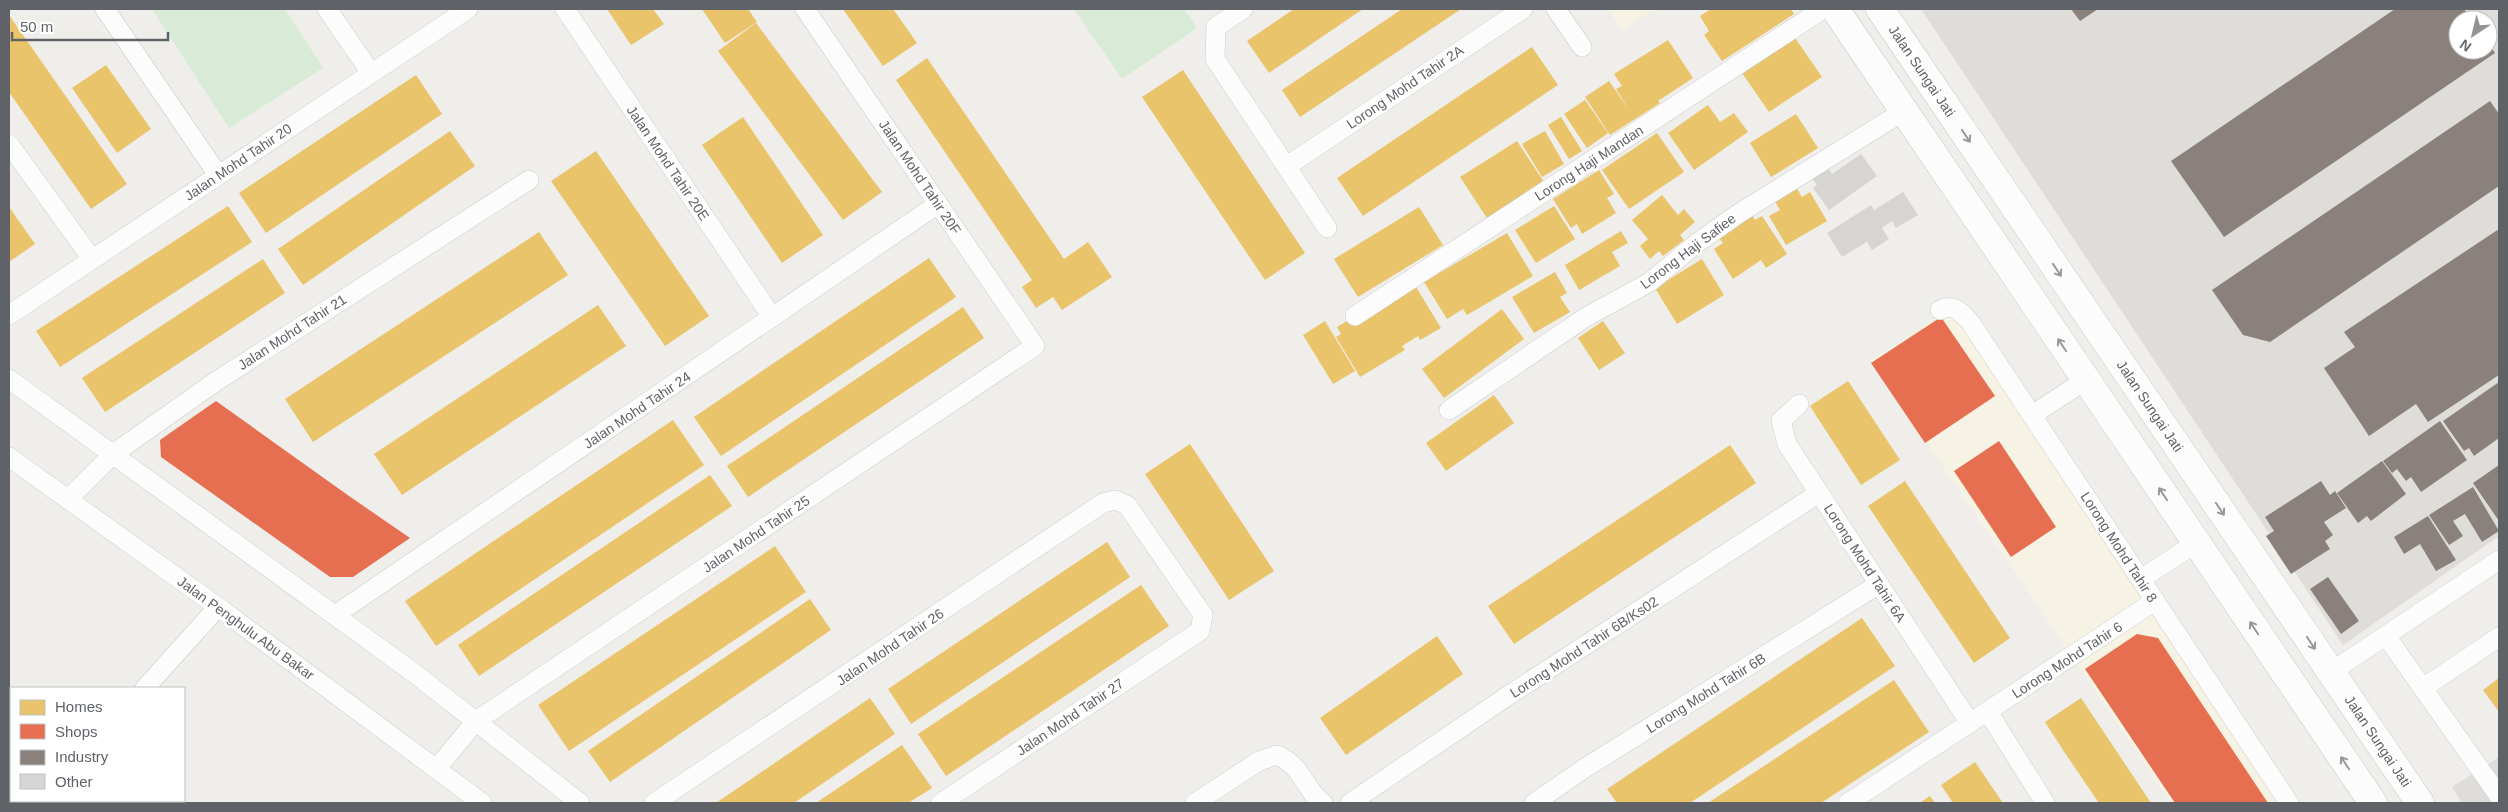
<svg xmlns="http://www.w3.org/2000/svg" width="2508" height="812" font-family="Helvetica,sans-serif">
  <rect width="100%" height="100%" fill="#efeeea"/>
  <g fill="#f7f3e4">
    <polygon points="1607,9 1654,9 1622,30"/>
    <polygon points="1942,314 1959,321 2279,803 2171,803 1871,360"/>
  </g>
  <g fill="#dfddda" fill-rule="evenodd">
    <path d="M1921,9H2499V536L2343,645ZM2458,20H2488V50H2458Z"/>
    <polygon points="2499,757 2499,803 2462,803 2452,787"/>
  </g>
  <g fill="#d8ebd6">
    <polygon points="152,9 285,9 323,68 229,128"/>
    <polygon points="1074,9 1184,9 1197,28 1122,79"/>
  </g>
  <g fill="#e9c46a">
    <polygon points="607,9 653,9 664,24 631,45"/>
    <polygon points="702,9 748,9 757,22 725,43"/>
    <polygon points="843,9 893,9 917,43 883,66"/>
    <polygon points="1294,9 1363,9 1269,73 1247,41"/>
    <polygon points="1402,9 1461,9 1300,117 1282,90"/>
    <polygon points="1711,9 1791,9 1794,14 1722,61 1704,35 1709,31 1700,16"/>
    <polygon points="9,15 127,184 91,209 9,92"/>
    <polygon points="756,23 882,192 843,220 718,51"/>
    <polygon points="1793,35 1822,77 1769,112 1740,70"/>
    <polygon points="1668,40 1693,78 1658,101 1660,103 1610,135 1585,97 1609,81 1629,110 1616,89 1622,86 1614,74"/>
    <polygon points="1532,47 1558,85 1363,216 1337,178"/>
    <polygon points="927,58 1064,259 1088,242 1112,277 1062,310 1053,297 1036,308 1022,287 1032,280 896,80"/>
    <polygon points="106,65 151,129 117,153 72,88"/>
    <polygon points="1183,70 1305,253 1265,280 1142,97"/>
    <polygon points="416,75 442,114 266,233 239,193"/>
    <polygon points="1585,100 1608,133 1587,148 1564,114"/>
    <polygon points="1708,105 1720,122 1734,113 1748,132 1694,170 1668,133"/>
    <polygon points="1796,114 1818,148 1771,177 1750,143"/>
    <polygon points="743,117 823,235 782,263 702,145"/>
    <polygon points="1561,117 1582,151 1569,159 1548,125"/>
    <polygon points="450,131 475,166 303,285 278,249"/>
    <polygon points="1545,131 1564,164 1542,177 1522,144"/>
    <polygon points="1657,133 1684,172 1629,209 1602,170"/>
    <polygon points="1517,141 1544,182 1487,218 1460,177"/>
    <polygon points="596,151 709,316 665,346 551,181"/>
    <polygon points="1599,170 1614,194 1607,198 1616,213 1582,234 1577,224 1571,228 1553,199"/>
    <polygon points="1796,187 1802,197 1810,192 1827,221 1786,245 1769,216 1780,210 1774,200"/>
    <polygon points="1662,195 1678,215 1684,209 1695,222 1680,235 1684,240 1663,256 1659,251 1650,259 1640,246 1648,239 1632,220"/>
    <polygon points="228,206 252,242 60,367 36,331"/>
    <polygon points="1554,206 1575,239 1536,263 1515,230"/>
    <polygon points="9,207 35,244 9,262"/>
    <polygon points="1419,207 1443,245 1358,297 1334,259"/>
    <polygon points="1750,212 1755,220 1762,216 1787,254 1766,268 1761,260 1733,279 1714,249 1723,243 1716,234"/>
    <polygon points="1621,231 1628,243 1612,252 1620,266 1579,290 1565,265"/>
    <polygon points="539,232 568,275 313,442 285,399"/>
    <polygon points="1507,233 1533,276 1467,315 1463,309 1447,319 1424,282"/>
    <polygon points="929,258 956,297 721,456 694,417"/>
    <polygon points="263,259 285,293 105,412 82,378"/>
    <polygon points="1702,259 1724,295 1677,324 1655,288"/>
    <polygon points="1555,272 1567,293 1560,297 1570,312 1534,333 1512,297"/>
    <polygon points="1416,287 1441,328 1420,340 1418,336 1402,346 1405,350 1360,377 1336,337 1341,334 1337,327 1376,303 1380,309"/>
    <polygon points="598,305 626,346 402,495 374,454"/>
    <polygon points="963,307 984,338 748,497 727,466"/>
    <polygon points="1502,309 1524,339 1444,398 1422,369"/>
    <polygon points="1325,321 1355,371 1333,384 1303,335"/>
    <polygon points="1603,321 1625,353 1599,370 1578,338"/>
    <polygon points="1848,381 1900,460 1861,485 1810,406"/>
    <polygon points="1494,395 1514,423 1446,471 1426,443"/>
    <polygon points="673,420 704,465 436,646 405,601"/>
    <polygon points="1190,444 1274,571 1229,600 1145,474"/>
    <polygon points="1730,445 1756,483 1514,644 1488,606"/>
    <polygon points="710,475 732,506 479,676 458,645"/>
    <polygon points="1905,481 2010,638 1974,663 1868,506"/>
    <polygon points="1107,542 1130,577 911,724 888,689"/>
    <polygon points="775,546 806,592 569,751 538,705"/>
    <polygon points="1141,585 1169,626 946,776 918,734"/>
    <polygon points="810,599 831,630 610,782 588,751"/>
    <polygon points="1862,618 1895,666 1690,803 1617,803 1607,789"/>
    <polygon points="1437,636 1463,674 1346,755 1320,718"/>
    <polygon points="2499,678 2499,712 2483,690"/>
    <polygon points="1894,680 1929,732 1821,803 1708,803"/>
    <polygon points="9,693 11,696 11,760 9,757"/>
    <polygon points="870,698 895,734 794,803 716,803"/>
    <polygon points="2081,698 2151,803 2099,803 2065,753 2045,722"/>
    <polygon points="902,745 932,788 908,803 816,803"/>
    <polygon points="1975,762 2003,803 1953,803 1941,785"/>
    <polygon points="1930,796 1935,803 1919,803"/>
  </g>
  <g fill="#e76f51">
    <polygon points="1941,317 1995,396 1925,443 1871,363"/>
    <polygon points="216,401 349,496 410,538 353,577 330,577 161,457 160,440"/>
    <polygon points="1999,441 2056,527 2011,557 1954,471"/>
    <polygon points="2137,634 2158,638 2268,803 2175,803 2085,669"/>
  </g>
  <g fill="#8a817c">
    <polygon points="2071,9 2098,9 2080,21"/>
    <polygon points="2395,9 2464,9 2472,20 2458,20 2458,50 2488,50 2488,43 2495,53 2224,237 2171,161"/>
    <polygon points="2490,101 2499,114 2499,186 2270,342 2243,335 2212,290"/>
    <polygon points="2499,229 2499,375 2428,422 2416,404 2369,436 2324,368 2355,347 2344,332"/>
    <polygon points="2499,382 2499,438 2474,456 2469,448 2464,451 2443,421"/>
    <polygon points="2440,421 2467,460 2421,492 2411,477 2406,481 2397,469 2392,473 2383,461"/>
    <polygon points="2382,461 2406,494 2371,521 2367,516 2358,523 2337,493"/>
    <polygon points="2499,465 2499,521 2473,483"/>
    <polygon points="2321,481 2330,495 2335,491 2346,508 2324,522 2333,535 2325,541 2330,549 2291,574 2266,536 2274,531 2265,517"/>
    <polygon points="2473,487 2499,531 2482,542 2465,514 2453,521 2463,536 2449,545 2429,515"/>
    <polygon points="2428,516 2456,560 2436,571 2420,544 2404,554 2394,537"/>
    <polygon points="2328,577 2359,621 2341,634 2310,589"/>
  </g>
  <g fill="#d6d5d3">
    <polygon points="1861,154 1877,176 1829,210 1813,188 1817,185 1810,175 1825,164 1832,174"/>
    <polygon points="1903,192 1918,215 1896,228 1892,221 1882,228 1889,239 1872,250 1867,242 1842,257 1827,233 1871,205 1874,210"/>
  </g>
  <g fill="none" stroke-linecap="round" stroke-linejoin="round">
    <g stroke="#cbcccc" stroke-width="20">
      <g id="street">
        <polyline points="105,9 218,175"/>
        <polyline points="327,9 371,73"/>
        <polyline points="565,9 772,317"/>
        <polyline points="1243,9 1216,27 1215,59 1327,228"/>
        <polyline points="1556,9 1582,47"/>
        <polyline points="9,144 92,259"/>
        <polyline points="1287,166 1523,9"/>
        <path d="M1940,310C1954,303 1961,312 1970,322L2289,803"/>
        <polyline points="9,315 468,9"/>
        <polyline points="1355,316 1823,9"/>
        <polyline points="9,379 414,673 580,803"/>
        <polyline points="1799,404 1781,421 1787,444 1970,723"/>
        <polyline points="1449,410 1586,317 1650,282 1697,243 1738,214 1904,111"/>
        <polyline points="2032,415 2086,380"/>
        <polyline points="9,457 218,607 482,803"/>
        <polyline points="68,499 113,454 215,382 529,180"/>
        <polyline points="2141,579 2196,543"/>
        <polyline points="335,615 938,204"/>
        <polyline points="2386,636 2499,796"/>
        <polyline points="2331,672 2499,560"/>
        <polyline points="145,688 218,607"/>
        <polyline points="2423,688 2499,637"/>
        <polyline points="1988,712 2045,803"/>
        <polyline points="437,768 476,721 1035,346 805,9"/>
        <polyline points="41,803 43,801"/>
        <polyline points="654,803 1103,503 1115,500 1127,505 1203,615 1200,631 941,803"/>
        <path d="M1195,803L1259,761L1277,755C1304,767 1304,790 1323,803"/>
        <polyline points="1350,803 1509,695 1819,493"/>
        <polyline points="1534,803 1585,768 1879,584"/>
        <polyline points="1848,803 2155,601"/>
      </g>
    </g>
    <g stroke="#cacacb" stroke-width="29">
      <g id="secondary">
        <polyline points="1835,9 2373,803"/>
        <polyline points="1880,9 2420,803"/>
      </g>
    </g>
    <use href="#street" stroke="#fdfcfc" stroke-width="19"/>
    <use href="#secondary" stroke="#fdfcfc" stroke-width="28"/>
  </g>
  <defs><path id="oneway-shaft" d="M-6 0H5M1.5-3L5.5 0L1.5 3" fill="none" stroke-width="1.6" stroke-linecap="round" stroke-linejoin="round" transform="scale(1.25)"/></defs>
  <g stroke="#96999c">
    <use href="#oneway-shaft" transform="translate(1966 136) rotate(56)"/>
    <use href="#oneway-shaft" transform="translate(2057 270) rotate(56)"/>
    <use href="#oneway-shaft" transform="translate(2062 345) rotate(-124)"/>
    <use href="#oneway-shaft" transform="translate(2163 494) rotate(-124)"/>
    <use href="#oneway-shaft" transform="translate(2220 509) rotate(56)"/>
    <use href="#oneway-shaft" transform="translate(2254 628) rotate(-124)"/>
    <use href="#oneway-shaft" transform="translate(2311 643) rotate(56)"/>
    <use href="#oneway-shaft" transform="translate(2345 763) rotate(-124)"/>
  </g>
  <g text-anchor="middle" stroke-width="5" stroke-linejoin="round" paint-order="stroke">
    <g font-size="14" fill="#5f6368" stroke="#fff">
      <text transform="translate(1922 71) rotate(56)" y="5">Jalan Sungai Jati</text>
      <text transform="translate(1405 87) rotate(-34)" y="5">Lorong Mohd Tahir 2A</text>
      <text transform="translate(238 162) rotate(-34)" y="5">Jalan Mohd Tahir 20</text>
      <text transform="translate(668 163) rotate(56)" y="5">Jalan Mohd Tahir 20E</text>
      <text transform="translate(1589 163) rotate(-33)" y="5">Lorong Haji Mandan</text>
      <text transform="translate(920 177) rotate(56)" y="5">Jalan Mohd Tahir 20F</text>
      <text transform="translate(1688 251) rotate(-37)" y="5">Lorong Haji Safiee</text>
      <text transform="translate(292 332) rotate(-33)" y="5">Jalan Mohd Tahir 21</text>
      <text transform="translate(2150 406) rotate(56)" y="5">Jalan Sungai Jati</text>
      <text transform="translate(637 410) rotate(-34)" y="5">Jalan Mohd Tahir 24</text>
      <text transform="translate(756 534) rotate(-34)" y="5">Jalan Mohd Tahir 25</text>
      <text transform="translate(2119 547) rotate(57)" y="5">Lorong Mohd Tahir 8</text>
      <text transform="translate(1865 563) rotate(57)" y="5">Lorong Mohd Tahir 6A</text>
      <text transform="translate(246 628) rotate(36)" y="5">Jalan Penghulu Abu Bakar</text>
      <text transform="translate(890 647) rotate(-34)" y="5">Jalan Mohd Tahir 26</text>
      <text transform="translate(1584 647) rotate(-33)" y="5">Lorong Mohd Tahir 6B/Ks02</text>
      <text transform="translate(2067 660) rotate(-33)" y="5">Lorong Mohd Tahir 6</text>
      <text transform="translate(1706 693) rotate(-32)" y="5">Lorong Mohd Tahir 6B</text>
      <text transform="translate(1070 717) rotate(-34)" y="5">Jalan Mohd Tahir 27</text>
      <text transform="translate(2378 741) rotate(56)" y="5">Jalan Sungai Jati</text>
    </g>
  </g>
  <rect width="2508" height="812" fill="none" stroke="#5f6368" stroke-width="20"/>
  <rect x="10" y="687" width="175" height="115" fill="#ffffff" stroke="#bfc1c3"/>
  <rect x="20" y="700" width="25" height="15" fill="#e9c46a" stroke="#bfc1c3"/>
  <text x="55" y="712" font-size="15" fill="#5f6368">Homes</text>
  <rect x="20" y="724" width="25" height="15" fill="#e76f51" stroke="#bfc1c3"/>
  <text x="55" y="737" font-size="15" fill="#5f6368">Shops</text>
  <rect x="20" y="750" width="25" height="15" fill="#8a817c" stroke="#bfc1c3"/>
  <text x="55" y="762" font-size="15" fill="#5f6368">Industry</text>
  <rect x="20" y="774" width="25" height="15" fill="#d6d5d3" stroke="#bfc1c3"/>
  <text x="55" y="787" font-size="15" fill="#5f6368">Other</text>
  <g transform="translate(2473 35) rotate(215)"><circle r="24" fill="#ffffff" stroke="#bfc1c3"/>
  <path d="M0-4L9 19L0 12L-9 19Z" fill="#919496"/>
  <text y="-8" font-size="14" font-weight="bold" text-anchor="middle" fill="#5f6368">N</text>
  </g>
  <path d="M12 32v8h156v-8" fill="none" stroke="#5f6368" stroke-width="2.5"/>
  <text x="20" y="32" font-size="15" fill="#5f6368" stroke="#ffffff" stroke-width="4" paint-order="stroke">50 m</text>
</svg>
